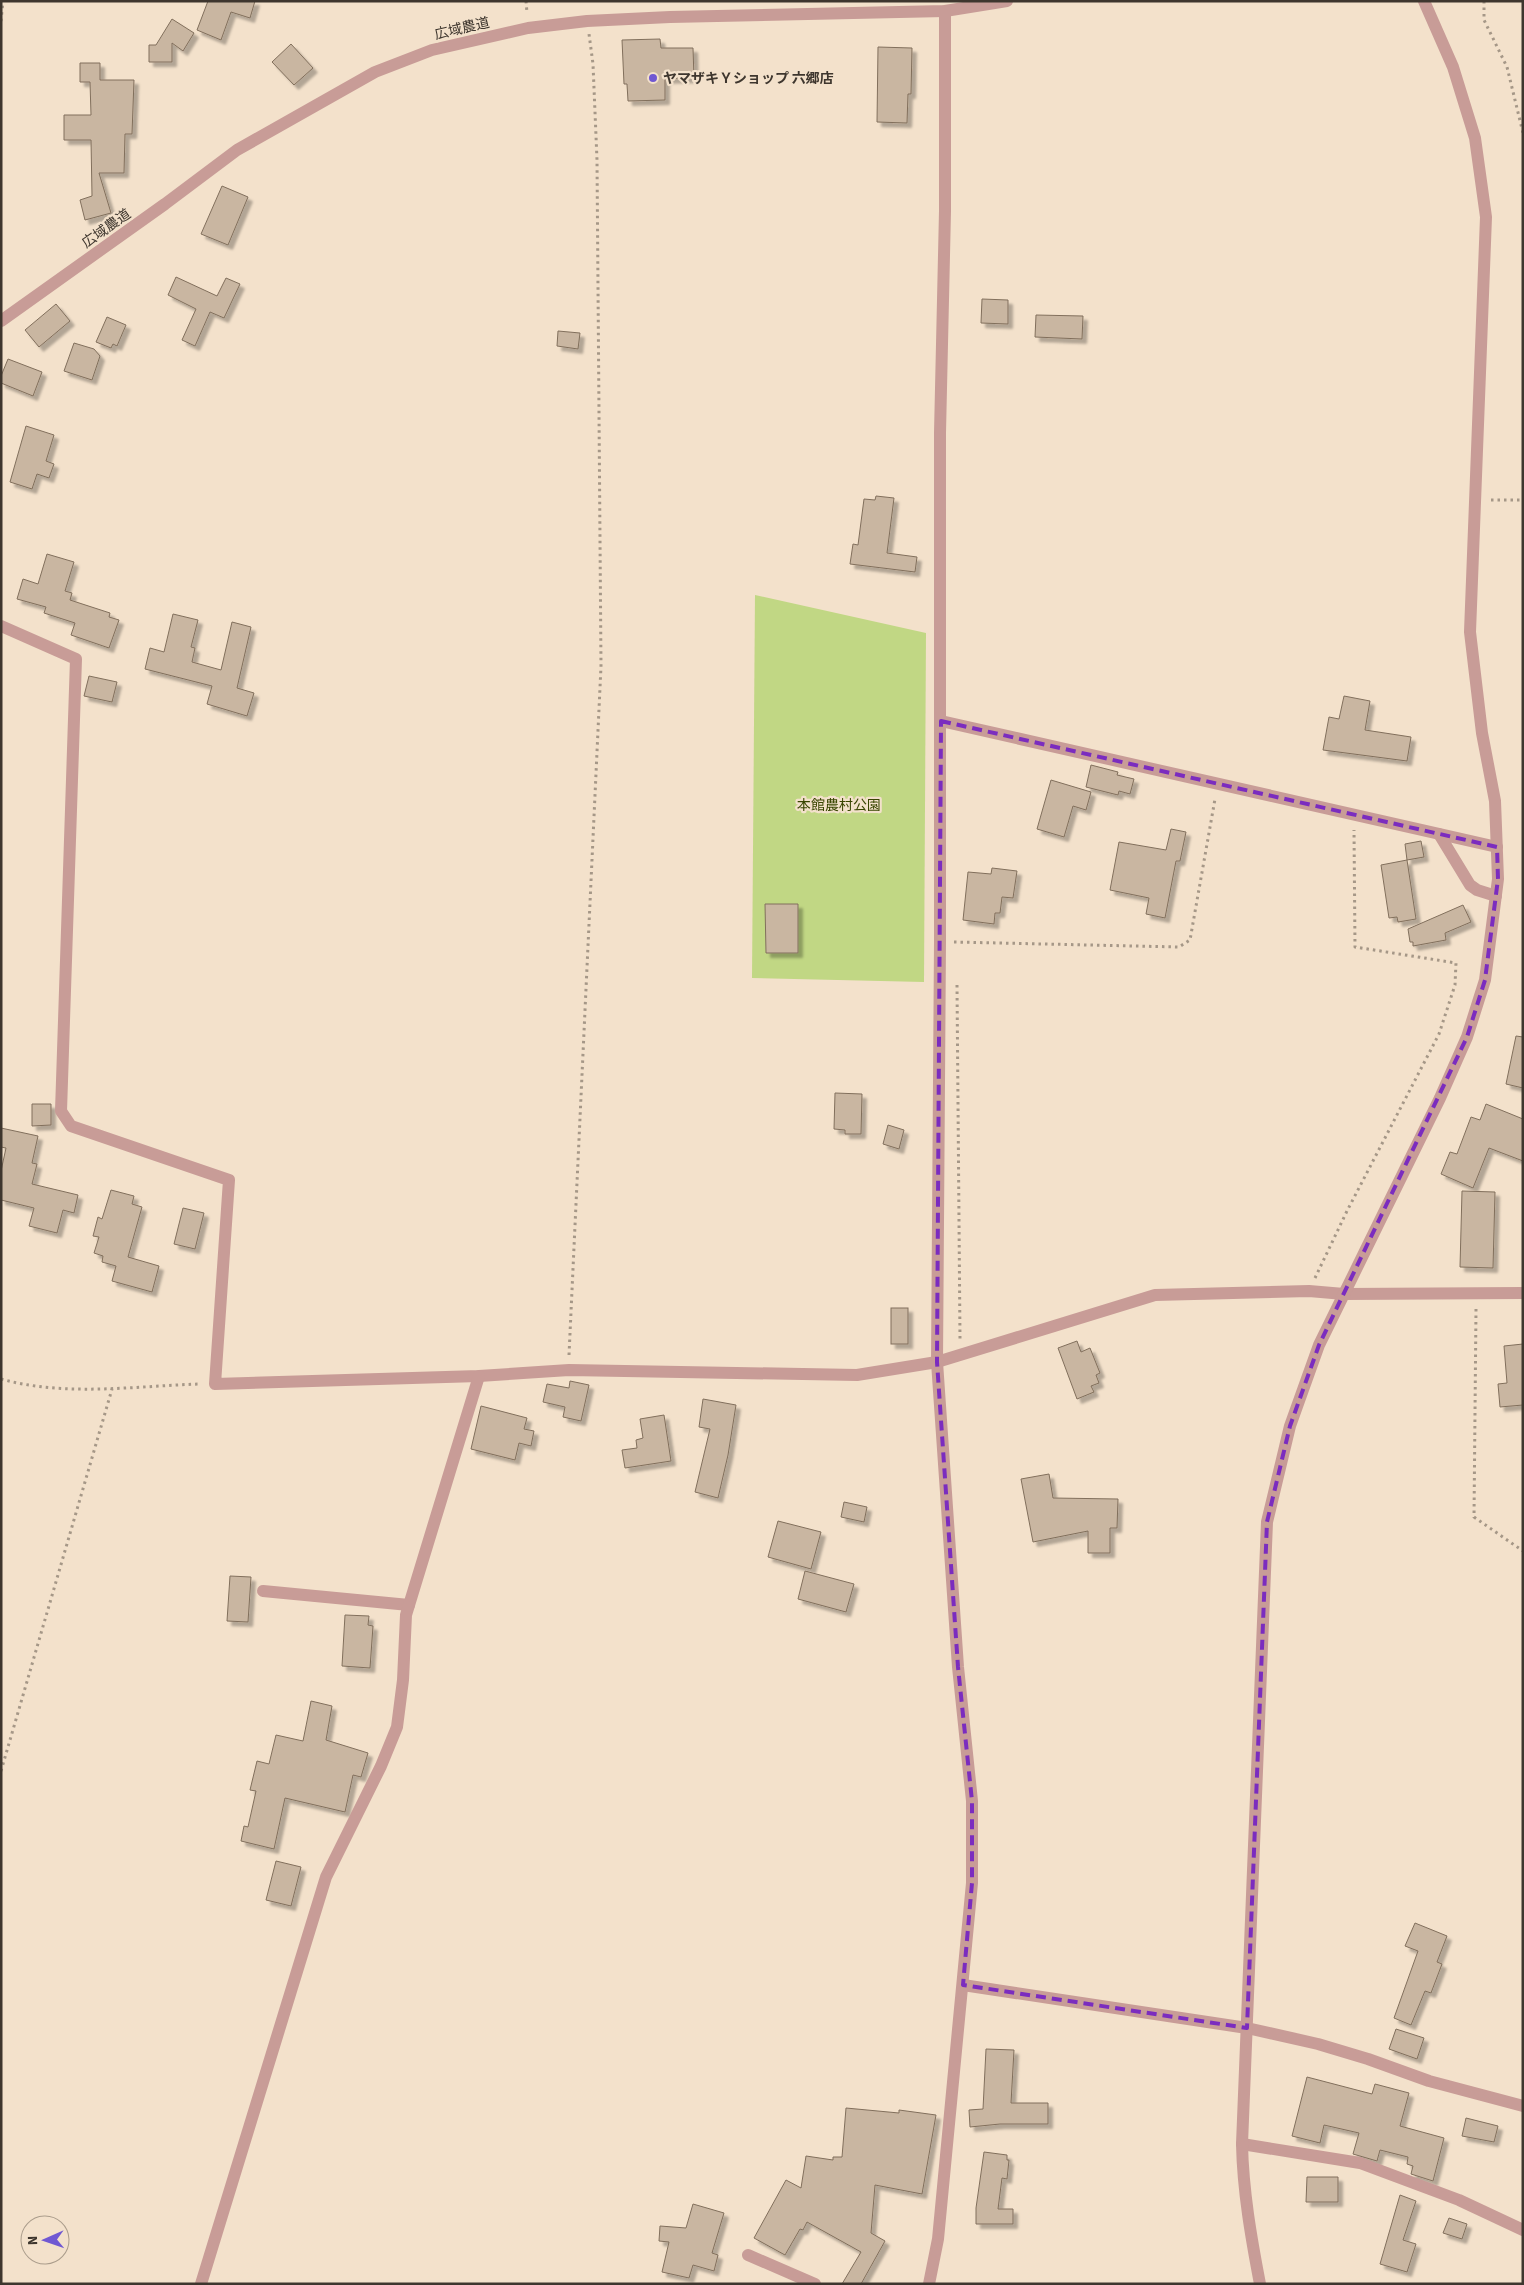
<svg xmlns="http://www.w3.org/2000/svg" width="1524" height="2285" font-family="'Source Sans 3','Noto Sans JP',sans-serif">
  <defs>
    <filter id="shadow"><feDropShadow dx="4.5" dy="4.5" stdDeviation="1" flood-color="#0004"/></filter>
  </defs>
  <rect width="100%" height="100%" fill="#f3e1cb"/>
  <polygon fill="#c1d784" points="755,595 926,633 924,982 752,978"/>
  <g fill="#c9b6a1" stroke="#816f5c" filter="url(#shadow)">
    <polygon points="208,1 255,1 250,18 231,12 221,40 197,30"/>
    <polygon points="172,19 194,33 183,51 172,43 172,62 149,62 149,45 156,45"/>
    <polygon points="660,39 661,48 693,48 694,78 665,79 665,100 628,101 627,84 624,84 622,40"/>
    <polygon points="291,44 313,68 294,85 272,62"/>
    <polygon points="878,47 912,48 911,94 908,94 907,123 877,122"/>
    <polygon points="80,63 100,63 100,80 134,80 132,134 125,134 124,173 99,173 111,213 85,220 80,200 92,196 91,140 64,140 64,115 91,115 90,82 80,82"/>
    <polygon points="222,186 248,197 228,245 201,234"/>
    <polygon points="176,277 217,296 226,278 240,284 224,318 210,312 195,346 182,340 196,309 168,295"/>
    <polygon points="982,299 1008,300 1008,324 981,323"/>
    <polygon points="56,304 70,321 39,347 25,330"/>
    <polygon points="1036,315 1083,316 1082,339 1035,337"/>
    <polygon points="107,317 126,325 117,346 113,344 111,348 96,342"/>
    <polygon points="558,331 580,333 578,349 557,346"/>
    <polygon points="74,343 94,349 100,356 92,380 64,371"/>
    <polygon points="8,359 42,372 33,396 1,383 1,376"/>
    <polygon points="26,426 54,435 46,461 54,464 49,478 37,474 32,489 10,482"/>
    <polygon points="876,496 894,498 887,553 917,557 915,572 850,564 853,544 858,545 864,499 875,500"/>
    <polygon points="47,554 74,562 65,591 72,593 70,600 110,613 109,617 119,620 109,648 71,635 75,623 44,613 46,607 17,599 23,579 38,584"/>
    <polygon points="173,614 198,620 191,647 195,648 192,662 221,670 232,622 251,627 237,688 254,693 247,716 207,704 212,686 145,669 150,648 164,652"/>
    <polygon points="89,676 117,682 112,702 84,696"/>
    <polygon points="1344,696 1370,701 1365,730 1411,737 1407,761 1323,750 1329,717 1339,719"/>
    <polygon points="1091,765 1118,772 1117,775 1134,779 1130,794 1119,791 1118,795 1086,787"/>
    <polygon points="1051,780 1091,792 1086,810 1073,806 1064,837 1037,829"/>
    <polygon points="1171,829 1186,832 1180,861 1176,861 1165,918 1146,914 1149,898 1110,890 1119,842 1166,850"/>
    <polygon points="1421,841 1424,857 1407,860 1405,844"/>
    <polygon points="1407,860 1416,919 1398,922 1397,917 1389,918 1381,865"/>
    <polygon points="992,868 1017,871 1013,898 1002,897 1000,913 995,913 994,924 963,920 968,872 991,874"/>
    <polygon points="765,904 798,904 798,953 766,953"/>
    <polygon points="1463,905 1471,922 1445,933 1446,940 1413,946 1413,942 1410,942 1408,929"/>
    <polygon points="1516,1036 1523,1037 1523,1088 1506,1084"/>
    <polygon points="835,1093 862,1094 861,1134 845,1134 845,1130 834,1129"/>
    <polygon points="32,1104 51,1104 51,1125 32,1126"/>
    <polygon points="1486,1104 1523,1119 1523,1161 1489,1148 1473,1188 1441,1174 1450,1152 1457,1154 1471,1117 1480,1120"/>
    <polygon points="888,1125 904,1130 899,1149 883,1144"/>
    <polygon points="1,1128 38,1136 32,1163 37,1164 32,1184 78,1195 74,1213 63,1210 57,1233 29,1226 34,1208 1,1200 1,1171 6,1148 1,1147"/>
    <polygon points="111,1190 134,1196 132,1204 142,1207 128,1257 159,1266 152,1292 112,1281 116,1266 102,1262 103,1256 94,1253 99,1237 93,1236 98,1217 102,1219"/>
    <polygon points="1462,1191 1495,1192 1493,1268 1460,1267"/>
    <polygon points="183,1208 204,1213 195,1249 174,1244"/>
    <rect x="891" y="1308" width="17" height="36"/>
    <polygon points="1077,1341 1081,1352 1090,1348 1100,1373 1096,1375 1099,1383 1091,1386 1094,1392 1077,1399 1058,1348"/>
    <polygon points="1523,1344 1523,1405 1500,1407 1498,1384 1507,1383 1504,1346"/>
    <polygon points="570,1381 589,1385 581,1421 563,1417 565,1407 543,1402 547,1384 569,1388"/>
    <polygon points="703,1399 736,1405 728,1455 718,1498 695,1492 710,1429 699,1427"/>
    <polygon points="481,1406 527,1418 524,1429 534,1431 531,1446 519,1443 515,1460 471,1449"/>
    <polygon points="664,1415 671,1461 625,1468 622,1450 637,1448 636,1440 643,1438 640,1419"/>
    <polygon points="1049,1474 1053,1498 1118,1499 1117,1528 1110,1528 1110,1553 1088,1553 1088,1531 1033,1542 1021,1479"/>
    <polygon points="844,1502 867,1507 864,1522 841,1517"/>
    <polygon points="778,1521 821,1532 811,1569 768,1557"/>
    <polygon points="805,1571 854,1584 846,1612 798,1599"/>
    <polygon points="230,1576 251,1577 248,1622 227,1621"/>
    <polygon points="345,1615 369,1616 368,1625 373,1626 370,1668 342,1666"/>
    <polygon points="311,1701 332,1706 326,1740 368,1753 361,1777 353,1775 345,1812 285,1798 274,1849 241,1841 244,1826 248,1827 256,1791 250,1790 257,1761 269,1764 276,1735 303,1741"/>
    <polygon points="276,1861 301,1867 291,1906 266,1900"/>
    <polygon points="1415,1923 1447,1936 1437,1962 1442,1964 1431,1993 1425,1991 1411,2025 1394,2018 1418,1951 1405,1946"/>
    <polygon points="1396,2029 1424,2038 1417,2059 1389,2049"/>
    <polygon points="986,2049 1014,2050 1011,2103 1048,2103 1048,2124 1000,2124 970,2127 969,2110 983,2109"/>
    <polygon points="1307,2077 1372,2094 1375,2084 1409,2093 1400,2126 1444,2138 1433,2181 1411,2174 1413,2166 1407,2164 1408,2157 1380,2150 1377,2161 1353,2154 1359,2133 1324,2125 1320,2143 1292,2136"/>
    <polygon points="846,2108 899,2113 899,2110 936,2115 922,2194 875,2185 871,2233 885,2241 861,2284 842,2284 861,2252 807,2222 803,2230 800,2229 785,2255 754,2238 786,2180 801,2188 806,2156 833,2160 833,2157 842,2157"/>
    <polygon points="1466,2118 1498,2126 1494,2142 1462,2136"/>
    <polygon points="984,2152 1007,2155 1007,2160 1009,2160 1007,2179 1002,2178 998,2209 1013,2209 1013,2224 976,2224 976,2208"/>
    <polygon points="1307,2177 1338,2177 1338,2202 1306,2202"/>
    <polygon points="1400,2195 1416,2201 1403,2240 1416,2244 1407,2272 1380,2264"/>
    <polygon points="693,2204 724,2213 712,2253 718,2255 714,2271 693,2265 689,2278 662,2272 669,2242 659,2241 660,2226 686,2228"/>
    <polygon points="1449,2218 1467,2224 1462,2239 1443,2233"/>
  </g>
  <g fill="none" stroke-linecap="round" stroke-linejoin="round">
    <g stroke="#a59787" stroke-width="3" stroke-dasharray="2.5 4" stroke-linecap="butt">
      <polyline points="526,1 527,13"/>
      <polyline points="1484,1 1484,20 1507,67 1523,133"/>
      <polyline points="1,21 3,1"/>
      <polyline points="1491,500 1523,500"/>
      <polyline points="954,942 1179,947 1190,940 1215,799"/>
      <polyline points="957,985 960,1339"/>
      <polyline points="1315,1278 1347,1211 1439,1034 1455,985 1456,963 1355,947 1354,830"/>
      <polyline points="1476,1309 1474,1517 1523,1551"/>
      <polyline points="569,1355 601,666 597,160 593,64 589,34"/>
      <path d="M1,1379C66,1397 134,1386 200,1384"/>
      <polyline points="1,1771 112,1389"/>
    </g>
    <g stroke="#c89c97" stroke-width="12">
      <polyline points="1,321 165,204 237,150 375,72 432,50 528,28 587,21 670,17 945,11 1007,1"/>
      <polyline points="1,626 76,659 61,1111 71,1126 229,1180 215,1384 479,1376 569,1370 857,1375 937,1362 1155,1295 1309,1291 1344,1294 1523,1293"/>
      <polyline points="941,721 1497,847"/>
      <polyline points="1439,834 1470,885 1477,890 1496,896"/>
      <polyline points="263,1591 409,1605"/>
      <polyline points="963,1985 1247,2028 1318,2044 1368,2059 1429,2081 1523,2106"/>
      <polyline points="1242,2144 1360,2163 1459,2200 1523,2230"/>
      <polyline points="748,2255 815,2284"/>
      <polyline points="201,2284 326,1877 381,1766 397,1727 403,1680 406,1615 479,1376"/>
      <polyline points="929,2284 938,2239 972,1883 972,1801 958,1667 937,1362 940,942 940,433 945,211 945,11"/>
      <path d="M1260,2284C1251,2237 1243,2191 1242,2144L1267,1522L1290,1426L1319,1345L1440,1098L1467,1037L1485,980L1498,879L1495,801L1482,733L1470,632L1486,217L1475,138L1453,67L1424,1"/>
    </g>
  </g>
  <path fill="none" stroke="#7b2cbf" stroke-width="4" stroke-dasharray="10 6" stroke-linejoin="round" d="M941,721L1497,847L1498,879L1485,980L1467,1037L1319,1345L1290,1426L1267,1522L1247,2028L963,1985L972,1883V1801L958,1667L937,1362Z"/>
  <circle fill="#7058d2" stroke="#f3e1cb" stroke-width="2" cx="653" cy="78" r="5"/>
  <g text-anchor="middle" stroke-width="4.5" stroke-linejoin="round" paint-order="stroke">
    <g font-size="14" fill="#3e362e" stroke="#f3e1cb">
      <text transform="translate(462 28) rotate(-13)" y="5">広域農道</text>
      <text transform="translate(106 228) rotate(-35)" y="5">広域農道</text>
    </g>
    <g font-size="14" font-weight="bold" fill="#3e362e" stroke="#f3e1cb" text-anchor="start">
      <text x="663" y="83">ヤマザキＹショップ 六郷店</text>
    </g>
    <g font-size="14" fill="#384500" stroke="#f3e1cb">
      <text x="839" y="810">本館農村公園</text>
    </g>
  </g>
  <rect width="1524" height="2285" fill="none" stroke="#3e362e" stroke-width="5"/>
  <g transform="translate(45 2240) rotate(268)"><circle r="24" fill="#f3e1cb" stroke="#ab9d8c"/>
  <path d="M0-4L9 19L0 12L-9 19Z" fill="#7058d2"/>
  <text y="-8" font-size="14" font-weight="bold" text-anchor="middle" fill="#3e362e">N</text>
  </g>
</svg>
